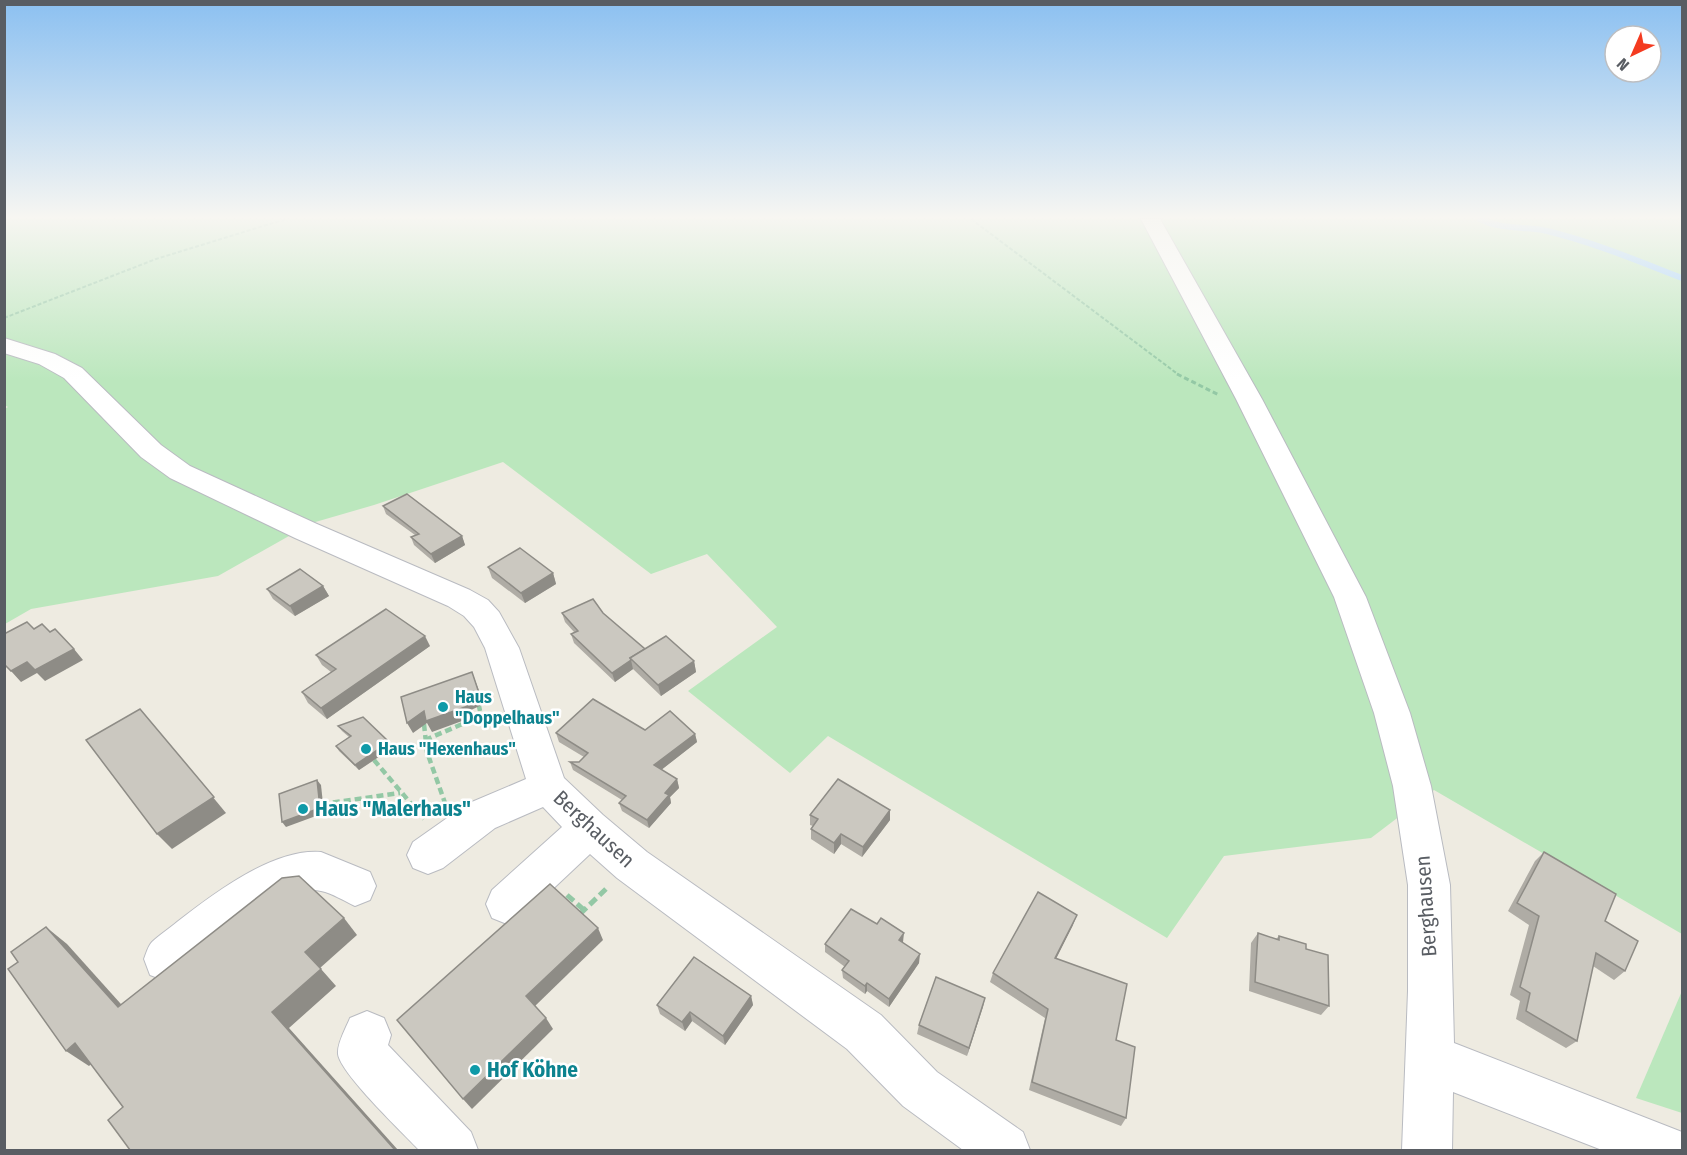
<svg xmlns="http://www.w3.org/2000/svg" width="1687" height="1155" font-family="'Fira Sans Condensed',sans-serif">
  <rect width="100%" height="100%" fill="#eeebe1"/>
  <g fill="#bbe7bd">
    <polygon points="5,219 1682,219 1682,934 1434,790 1371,838 1224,856 1167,938 828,736 790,773 688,691 777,627 707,554 651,574 503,462 374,505 312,523 218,576 31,609 5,624 4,409 8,407 4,405"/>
    <polygon points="1682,991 1682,1113 1636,1098"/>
  </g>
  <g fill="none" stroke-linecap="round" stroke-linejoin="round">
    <path stroke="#9fd1ff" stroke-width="6" d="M1480,219C1502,230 1524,226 1547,231C1593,242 1638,261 1682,278"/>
    <g stroke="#b9bbc1" stroke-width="2">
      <g id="minor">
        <polygon points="1141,219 1160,219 1262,399 1366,597 1410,713 1431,786 1450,885 1454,1043 1682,1132 1682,1150 1602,1150 1453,1092 1452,1150 1402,1150 1408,991 1408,885 1393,786 1374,713 1334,597 1236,399"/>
        <polygon points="4,338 55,354 82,368 161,445 190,466 317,524 470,590 488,600 499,612 519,648 564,778 603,815 647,852 881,1015 937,1072 1023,1132 1030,1150 963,1150 903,1106 847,1049 617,878 590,854 522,918 507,924 492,918 486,904 492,890 562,827 543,807 495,828 443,868 428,874 413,868 407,855 413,842 467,804 526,779 485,648 474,627 464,616 448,606 295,538 170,478 141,457 64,378 39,364 4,353"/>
        <path d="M321,852L370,872L376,886L370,900L355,906C344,901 332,893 321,891C276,880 207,964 166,981L150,975L144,959C146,954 148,946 152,942C159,935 169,929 177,922C213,894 273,848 321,852Z"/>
        <path d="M367,1011L384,1018L391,1035L388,1045L471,1132L478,1150H419C403,1133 340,1073 338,1054C337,1043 346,1028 350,1018Z"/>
      </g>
    </g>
    <g stroke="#93c8a5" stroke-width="2" stroke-dasharray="4 2" stroke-linecap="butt">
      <polyline points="971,219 1179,375"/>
      <polyline points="4,318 156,259 286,219"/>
    </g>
    <polyline stroke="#93c8a5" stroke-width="3" stroke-dasharray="5 3" stroke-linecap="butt" points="1177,374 1219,395"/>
    <g stroke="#93c8a5" stroke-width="4.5" stroke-dasharray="7 4" stroke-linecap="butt">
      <polyline points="424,724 427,752 445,803"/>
      <polyline points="425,740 481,716 479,706"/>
      <polyline points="374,760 424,819"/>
      <polyline points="322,804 400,793"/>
    </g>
    <g stroke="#93c8a5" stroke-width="5" stroke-dasharray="9 4.5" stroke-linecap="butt">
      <polyline points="567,895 584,910"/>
      <polyline points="580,914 607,888"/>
    </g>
    <use href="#minor" fill="#fff" fill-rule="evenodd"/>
  </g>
  <g fill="#afaca5">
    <polygon points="383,506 462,536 465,545 435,563 414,545 411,537 415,535 386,514"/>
    <polygon points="488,567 553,573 556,584 525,603 492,578"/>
    <polygon points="323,586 329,596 295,616 273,599 267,589"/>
    <polygon points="562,613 645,649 694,661 696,672 661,696 633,669 615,682 574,643 571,634 574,632 565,622"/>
    <polygon points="430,646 327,719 308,703 302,692 331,672 322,665 316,655"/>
    <polygon points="338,726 389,742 392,748 359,770 339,751 336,746 349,737 342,731"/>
    <polygon points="645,730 695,734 697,742 661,770 677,779 679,788 670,797 671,803 649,828 622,811 619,803 622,800 573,770 570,762 579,762 584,757 559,742 556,733"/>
    <polygon points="890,810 890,820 862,857 841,844 834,854 811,839 811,829 813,826 810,825 810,815"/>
    <polygon points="1544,852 1605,921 1625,971 1614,980 1593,966 1577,1041 1566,1048 1516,1019 1520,1001 1510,995 1529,925 1508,911 1535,861"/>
    <polygon points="1073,925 1056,958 1116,1040 1126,1118 1121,1126 1029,1090 1045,1018 990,982 993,973"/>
    <polygon points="1258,933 1276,939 1279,936 1306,949 1329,1006 1321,1015 1249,991 1251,943"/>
    <polygon points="902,942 919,963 889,1007 867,991 865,994 843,978 842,970 845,967 825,952 825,944 903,942"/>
    <polygon points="751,996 753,1005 725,1045 692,1021 685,1031 660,1014 657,1005"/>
    <polygon points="985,998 967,1056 917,1034 919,1025"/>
  </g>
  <g fill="#8e8c86">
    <polygon points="462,536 465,545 435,563 431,554"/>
    <polygon points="553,573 556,584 525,603 521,593"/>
    <polygon points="323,586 329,596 295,616 290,606"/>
    <polygon points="425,636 430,646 327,719 321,708"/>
    <polygon points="74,649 83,660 45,681 37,673 21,682 11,671 27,662"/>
    <polygon points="631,660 633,669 615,682 612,673"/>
    <polygon points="694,661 696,672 661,696 658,685"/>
    <polygon points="472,672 484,704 471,710 473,717 432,732 427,723 413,733 407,723 424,711 466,699"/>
    <polygon points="140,709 226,813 172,849 157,834"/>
    <polygon points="695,734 697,742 656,774 654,765"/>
    <polygon points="389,742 392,748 359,770 355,765"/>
    <polygon points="677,779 679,788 670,797 671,803 649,828 647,820 665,793"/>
    <polygon points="317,780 321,785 324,813 286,827 282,822"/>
    <polygon points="890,810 890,820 862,857 863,847"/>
    <polygon points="841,834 841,844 834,854 834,843"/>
    <polygon points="1077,915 1073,925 1052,967 1055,958"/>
    <polygon points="344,918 357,935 320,968 305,952"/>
    <polygon points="46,927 67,944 138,1023 118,1007"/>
    <polygon points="598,928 603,940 533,1008 526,996"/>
    <polygon points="904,933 903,942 898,948 899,940"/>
    <polygon points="920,954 919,963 889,1007 889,999"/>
    <polygon points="321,969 336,986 289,1028 398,1150 395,1150 272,1012"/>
    <polygon points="867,983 867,991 865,994 865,986"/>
    <polygon points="751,996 753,1005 725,1045 723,1036"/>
    <polygon points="985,998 983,1007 967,1056 969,1048"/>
    <polygon points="690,1012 692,1021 685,1031 682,1022"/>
    <polygon points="546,1018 553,1029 472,1109 463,1099"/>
    <polygon points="75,1043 98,1058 89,1066 66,1051"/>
  </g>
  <g fill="#cbc8c0" stroke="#8e8c86" stroke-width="1.5">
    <polygon points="407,494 462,536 431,554 411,537 419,534 383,506"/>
    <polygon points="520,548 553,573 521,593 488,567"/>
    <polygon points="300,569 323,586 290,606 267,589"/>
    <polygon points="593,599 603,613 645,649 630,658 631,660 612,673 571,634 578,631 562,613"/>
    <polygon points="386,609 425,636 321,708 302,692 336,669 316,655"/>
    <polygon points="27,622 34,629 42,624 50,632 55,629 74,649 35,670 27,662 11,671 4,664 4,634"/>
    <polygon points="666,636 694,661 658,685 630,658"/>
    <polygon points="472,672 479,693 466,699 468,706 426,721 424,711 407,723 401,697"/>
    <polygon points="593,699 645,730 670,711 695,734 654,765 677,779 665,793 669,795 647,820 619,803 626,796 570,762 579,762 588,753 556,733"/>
    <polygon points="140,709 214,797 157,834 86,740"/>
    <polygon points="363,717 389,742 355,765 336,746 351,736 338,726"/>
    <polygon points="838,779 890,810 863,847 841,834 834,843 811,829 818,819 810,815"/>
    <polygon points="317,780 320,808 282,822 279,794"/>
    <polygon points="1544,852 1616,894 1605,921 1638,941 1625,971 1596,953 1577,1041 1526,1011 1530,993 1520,987 1539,916 1517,903"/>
    <polygon points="299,876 344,918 305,952 321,969 272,1012 395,1150 130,1150 108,1120 123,1107 75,1043 66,1051 8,969 18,962 11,952 46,927 118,1007 282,878"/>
    <polygon points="550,884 598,928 526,996 546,1018 463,1099 397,1020"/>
    <polygon points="1038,892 1077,915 1055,958 1127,984 1116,1040 1135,1047 1126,1118 1032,1082 1048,1009 993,973"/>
    <polygon points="851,909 877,924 881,918 904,933 899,940 920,954 889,999 867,983 865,986 842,970 849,961 825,944"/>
    <polygon points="1258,933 1279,940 1279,936 1306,944 1306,949 1328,955 1329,1006 1255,982"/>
    <polygon points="694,957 751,996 723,1036 690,1012 682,1022 657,1005"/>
    <polygon points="936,977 985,998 969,1048 919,1025"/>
  </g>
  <linearGradient id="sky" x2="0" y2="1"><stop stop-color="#8bc0f1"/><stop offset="0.57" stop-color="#f7f6f2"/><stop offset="1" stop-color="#f7f6f2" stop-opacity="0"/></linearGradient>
  <rect width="1687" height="381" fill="url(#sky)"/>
  <g fill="#0f9aa8" stroke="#fff" stroke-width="2">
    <circle cx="443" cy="707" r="6"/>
    <circle cx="366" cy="749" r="6"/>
    <circle cx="303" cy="809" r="6"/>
    <circle cx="475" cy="1070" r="6"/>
  </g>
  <g text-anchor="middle" stroke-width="5" stroke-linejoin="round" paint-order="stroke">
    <g font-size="18" font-weight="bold" fill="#0d838f" stroke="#fff" text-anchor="start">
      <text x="455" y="703">Haus<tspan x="455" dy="21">"Doppelhaus"</tspan></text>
      <text x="378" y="755">Haus "Hexenhaus"</text>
    </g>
    <g font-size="21" font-weight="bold" fill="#0d838f" stroke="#fff" text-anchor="start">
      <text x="315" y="816">Haus "Malerhaus"</text>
      <text x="487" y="1077">Hof Köhne</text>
    </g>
    <g font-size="21" fill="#595d63" stroke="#fff">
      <text transform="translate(594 829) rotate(43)" y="7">Berghausen</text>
      <text transform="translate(1426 906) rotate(-94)" y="7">Berghausen</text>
    </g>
  </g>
  <rect width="1687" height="1155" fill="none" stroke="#595d63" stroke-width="12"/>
  <g transform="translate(1633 54) rotate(224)"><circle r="28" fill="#ffffff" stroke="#bdbec1" stroke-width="1.5"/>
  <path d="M0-4.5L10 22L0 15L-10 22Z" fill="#f43b20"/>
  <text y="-9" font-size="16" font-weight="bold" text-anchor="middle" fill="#595d63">N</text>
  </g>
</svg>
